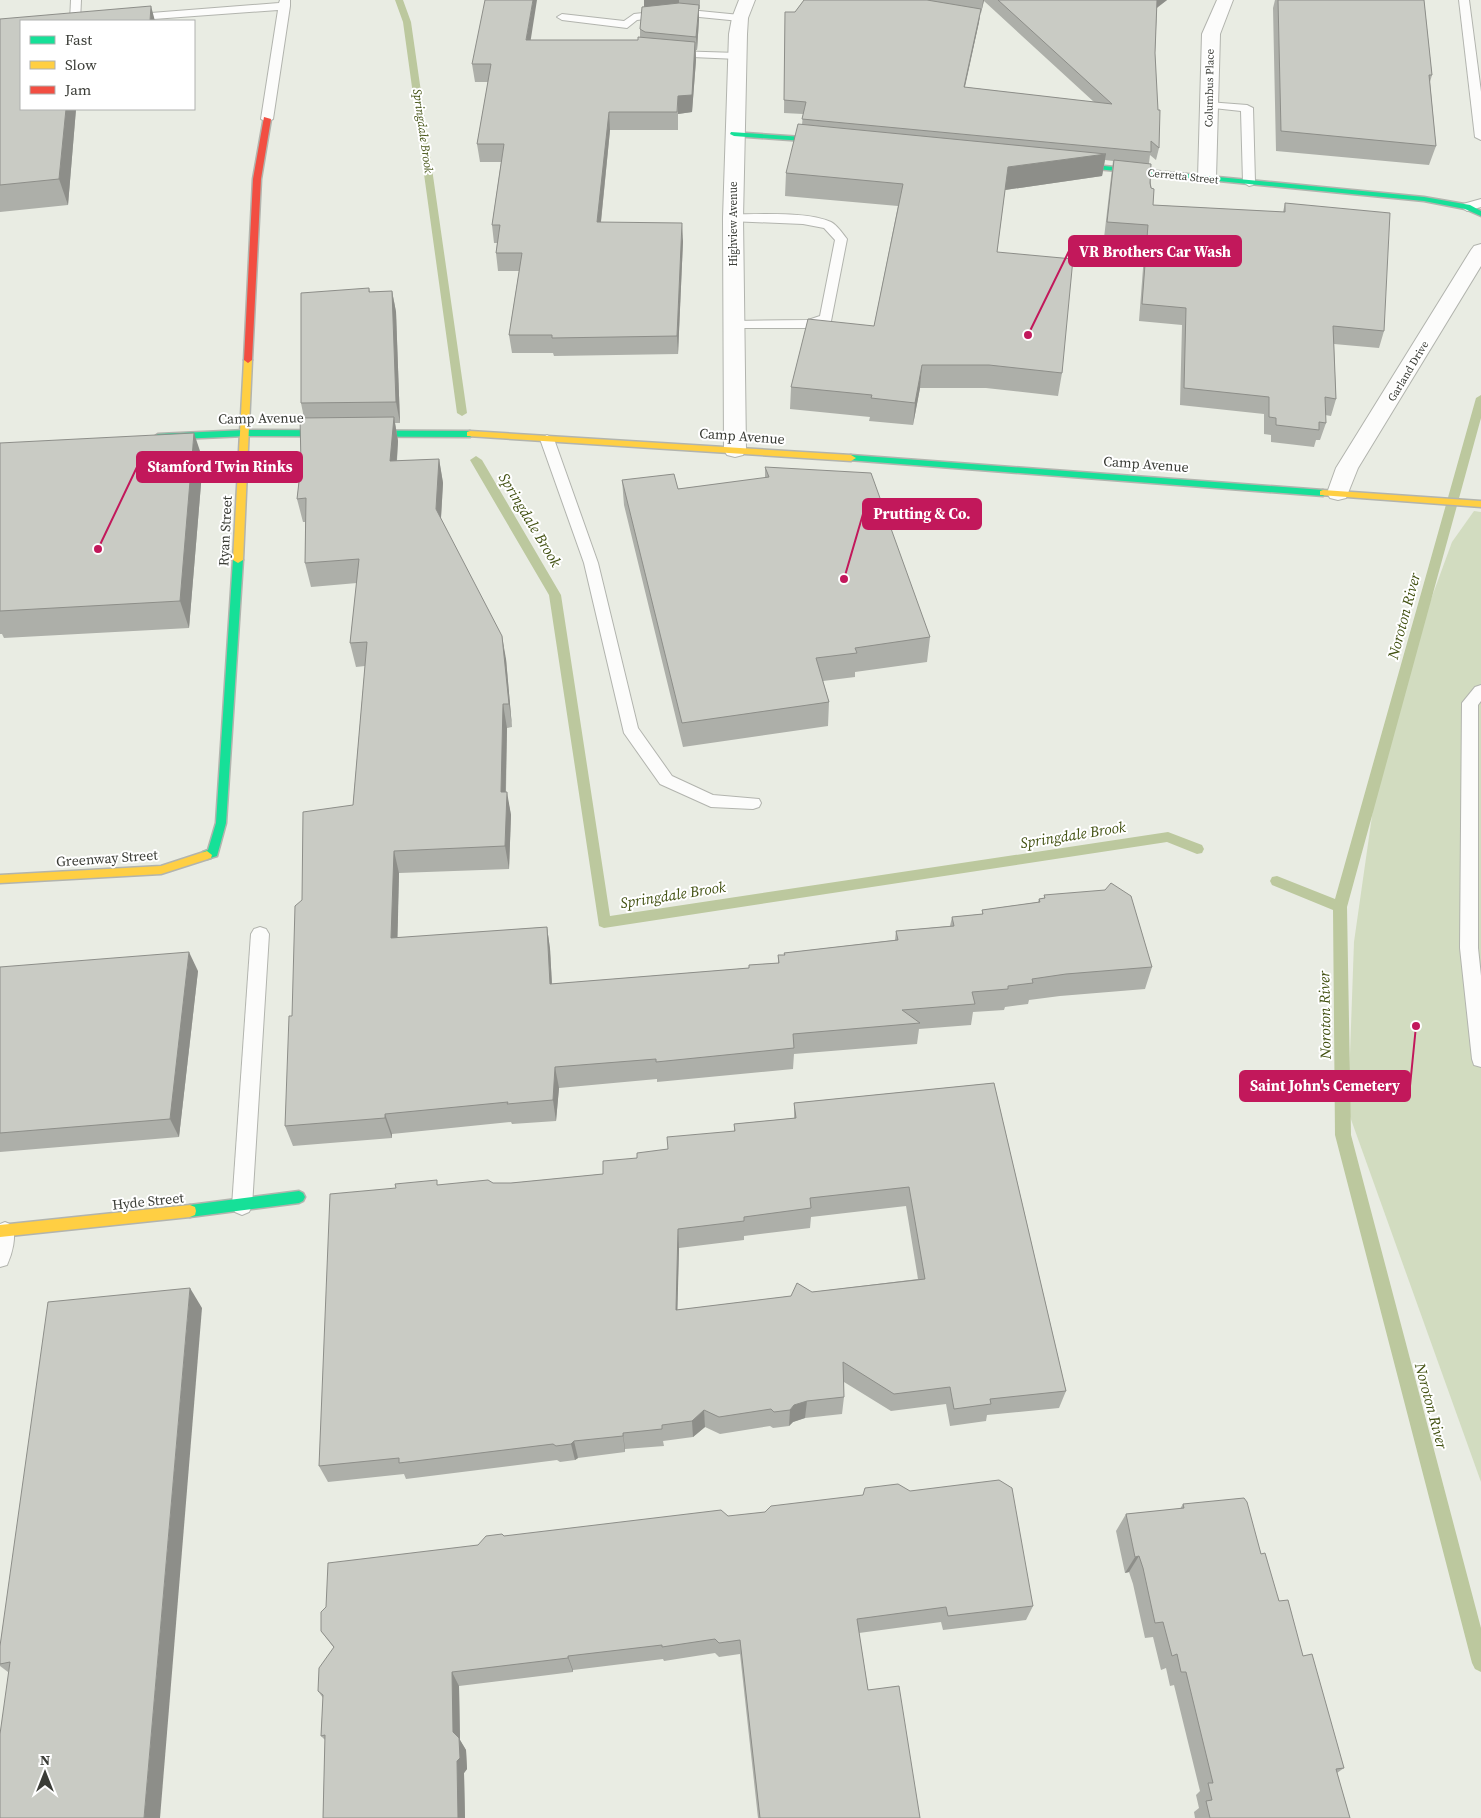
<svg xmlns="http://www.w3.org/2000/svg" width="1481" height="1818" font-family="'Source Serif 4',serif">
  <rect width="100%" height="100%" fill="#e9ece3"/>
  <polygon fill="#d2dcc0" points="1474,511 1481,512 1481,1482 1348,1111 1354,942 1385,725 1452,542"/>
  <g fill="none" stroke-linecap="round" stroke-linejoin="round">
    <g fill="#bcc89e" fill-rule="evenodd">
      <polygon points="395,0 403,0 411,22 467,413 462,416 457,413 403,22"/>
      <polygon points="1481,395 1481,418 1347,907 1351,1135 1481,1628 1481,1672 1475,1669 1472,1663 1335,1135 1333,910 1272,885 1270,881 1272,877 1277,876 1335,899 1476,398"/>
      <polygon points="476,456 482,460 561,595 610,916 1168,832 1202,845 1204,849 1202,853 1197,854 1167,842 604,928 599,926 549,595 470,460"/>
    </g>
    <g stroke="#b2b4ae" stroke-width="2">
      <g id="lane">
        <polygon points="71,0 81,0 80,21 70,21"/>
        <polygon points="280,0 290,0 290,6 273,119 267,122 261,119 278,10 126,21 82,21 87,18 279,3"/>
        <polygon points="1459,0 1469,0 1481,92 1481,140 1475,137"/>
        <polygon points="679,9 740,15 745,18 740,21 679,15 637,20 627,28 562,20 557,17 562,14 624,21 634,14"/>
        <polygon points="673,51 738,53 744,56 738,59 669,56 669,52"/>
        <polygon points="1208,102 1247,105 1253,108 1255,182 1253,185 1249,186 1243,182 1241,111 1204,107 1204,103"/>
        <polygon points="1481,199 1481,207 1467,211 1461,207 1463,204"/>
        <path d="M733,214C761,215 806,211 831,222C837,225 843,234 847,239L831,321L809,328H729L727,325L729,322L734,321L808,320L820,316L835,240L824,228L803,224L729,221L727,218L729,215Z"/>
        <polygon points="547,435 554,439 598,563 638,728 672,776 713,795 759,799 761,803 759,807 753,809 711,807 660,784 624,733 584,563 540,439"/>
        <polygon points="1481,685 1481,701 1478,705 1478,948 1481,976 1481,1067 1474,1065 1472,1059 1460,948 1462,703 1475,687"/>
        <polygon points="260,927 266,929 269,934 252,1206 249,1212 242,1215 235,1212 232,1206 251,934 254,929"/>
        <path d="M5,1222L12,1225C17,1236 12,1254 7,1265L0,1267V1224Z"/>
      </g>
    </g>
    <g stroke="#b2b4ae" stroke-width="2">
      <g id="street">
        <polygon points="739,0 755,0 748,18 747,34 743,218 746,450 743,455 735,457 727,455 724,450 723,218 729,34 732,18"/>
        <polygon points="1217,0 1233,0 1220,34 1216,178 1214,182 1200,182 1198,178 1202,34"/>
        <polygon points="1481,244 1481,266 1358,468 1346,498 1338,500 1330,498 1327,493 1336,468 1471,250 1474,246"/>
      </g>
    </g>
    <g stroke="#b2b4ae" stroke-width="3">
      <g id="fast">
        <polygon points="731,132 832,139 836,141 832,143 734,136 730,134"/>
        <polygon points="1063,162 1424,197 1470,205 1481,211 1481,216 1465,209 1424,201 1066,166 1063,166"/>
        <polygon points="246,430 470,431 474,434 470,437 246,436 158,440 154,437 158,434"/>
        <polygon points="851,455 1323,490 1328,493 1323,496 848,460 848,456"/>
        <polygon points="238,557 243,560 226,823 217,856 207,859 202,855 203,852 208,850 216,823 233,560"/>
        <polygon points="299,1191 303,1193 305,1197 303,1201 299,1203 190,1217 185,1215 184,1211 185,1207 190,1205"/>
      </g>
    </g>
    <g stroke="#b2b4ae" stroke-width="3">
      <g id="slow">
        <polygon points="248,357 252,360 243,560 238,563 233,560 244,360"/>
        <polygon points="470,431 851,455 856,458 851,461 467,436 467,432"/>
        <polygon points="1323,490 1481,501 1481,507 1320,495 1320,491"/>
        <polygon points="207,851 212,855 211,858 161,874 0,883 0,875 161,866"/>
        <polygon points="190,1205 195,1207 196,1211 195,1215 190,1217 0,1237 0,1225"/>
      </g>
    </g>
    <g stroke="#b2b4ae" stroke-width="3">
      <polygon id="jam" points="264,117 271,119 261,179 252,360 248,363 244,360 253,179"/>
    </g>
    <use href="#lane" fill="#fcfcfb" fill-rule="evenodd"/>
    <use href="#street" fill="#fcfcfb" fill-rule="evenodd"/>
    <use href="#fast" fill="#16e098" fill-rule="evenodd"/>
    <use href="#slow" fill="#ffcf43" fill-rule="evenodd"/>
    <use href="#jam" fill="#f24e42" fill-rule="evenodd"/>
  </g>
  <g fill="#adafa9" fill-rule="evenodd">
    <polygon points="644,0 700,0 700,9 699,9 699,19 697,50 696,50 696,60 692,112 678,114 678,130 610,130 601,222 683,241 678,354 554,356 553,353 512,353 509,335 519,271 498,271 496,253 497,243 494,243 492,225 501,162 480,162 477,144 488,82 475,82 472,64 531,40 638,40 640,37 640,29 644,7"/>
    <path d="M804,0H1167L1157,8L1155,53L1159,148L1156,160L1150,155L1149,163L1153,205L1283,212L1285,203L1384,331L1379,348L1334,344L1336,399L1331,416L1325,415L1326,423L1320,440H1316L1314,447L1271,442V435L1264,434V414L1180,405L1182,325L1139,321L1145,242L1104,238L1111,177L1113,161L1105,160L1102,176L1005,190L997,252L1062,373L1058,396L986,388H920L913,425L869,421L870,417L790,409L791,387L874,326L898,206L785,196L786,173L802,125L803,114L784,113L785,12H795ZM984,1L1094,102L965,87L979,22L980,13H981Z"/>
    <polygon points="1275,0 1424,0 1432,75 1430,82 1436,146 1429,165 1276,151 1273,8"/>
    <polygon points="0,19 21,21 21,109 76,109 68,205 0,212"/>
    <polygon points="369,288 370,292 392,291 396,312 400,423 395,423 398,441 397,461 439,459 443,483 441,519 506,659 512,727 507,728 506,792 511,815 509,869 399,873 397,938 547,927 550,949 552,984 749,968 749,965 778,963 778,955 784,955 784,953 895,940 896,931 950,926 952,917 982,914 982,910 1038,902 1039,899 1044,898 1044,895 1152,967 1145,989 1060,996 1029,1000 1028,1004 1005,1007 1004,1010 973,1012 971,1025 919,1029 917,1044 794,1054 793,1069 657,1082 657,1079 559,1088 556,1121 512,1124 511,1122 392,1134 392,1138 293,1146 285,1126 292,1016 302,900 353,805 365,666 356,667 350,643 357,583 311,587 305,563 305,522 303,522 297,499 301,464 304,418 301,403"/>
    <polygon points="0,443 203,460 189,628 4,638 2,634 0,634"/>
    <polygon points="765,467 930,637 927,662 855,672 855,677 823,681 829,702 828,726 683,747 624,505 622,480 678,489 765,478"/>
    <polygon points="0,967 198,971 179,1137 0,1152"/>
    <path d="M994,1083L1066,1391L1059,1408L987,1415L986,1421L950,1426L946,1404L891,1411L844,1382V1397L842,1414L805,1418L793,1422L789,1426L773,1428L770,1426L720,1434L705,1427L693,1437L663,1441L664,1446L625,1449V1452L578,1458L575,1460L560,1462L557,1460L406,1479L404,1474L328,1482L319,1466L396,1188L438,1185L511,1183L603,1174L637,1158L734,1131V1124L794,1118V1103ZM906,1206L918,1279L812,1292L791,1296L677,1310L679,1248L744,1240V1236L810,1228L811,1217Z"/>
    <polygon points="202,1308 8,1672 0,1666 0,1646"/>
    <polygon points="1183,1504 1261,1554 1279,1601 1303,1656 1344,1768 1337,1773 1350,1818 1195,1818 1194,1812 1199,1808 1196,1795 1200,1791 1174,1685 1170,1686 1166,1668 1161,1670 1153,1637 1145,1638 1133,1584 1129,1572 1125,1573 1116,1531 1126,1514 1180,1509"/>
    <polygon points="728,1516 1033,1606 1026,1620 943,1630 941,1622 859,1633 868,1690 920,1818 758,1818 740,1654 719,1657 715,1653 664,1661 663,1659 573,1670 573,1672 459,1686 460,1740 466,1750 467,1769 464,1773 465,1818 323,1818 325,1740 321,1736 323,1698 318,1691 334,1648 321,1631 478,1545 504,1536"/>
  </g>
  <g fill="#8d8e89">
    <polygon points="533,0 537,0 528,57 526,40"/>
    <polygon points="644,0 679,0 679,7 644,11"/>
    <polygon points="983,0 984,0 981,13 983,1"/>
    <polygon points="1156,0 1167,0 1155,9"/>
    <polygon points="699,5 699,19 697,50 696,37"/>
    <polygon points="151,6 155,21 150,21"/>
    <polygon points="981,9 979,22 962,99 964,87"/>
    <polygon points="695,42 696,60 692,112 678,114 678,130 678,96"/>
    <polygon points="66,109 76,109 68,205 59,179"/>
    <polygon points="609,112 610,130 599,240 597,222"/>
    <polygon points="1106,154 1102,176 1005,190 1008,167"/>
    <polygon points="682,223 683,241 678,354 677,336"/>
    <polygon points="392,291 396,312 400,423 396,402"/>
    <polygon points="922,365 920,388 913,425 915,403"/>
    <polygon points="394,417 398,441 395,485 390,461"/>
    <polygon points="194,433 203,460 189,628 180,601"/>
    <polygon points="439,459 443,483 440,533 436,509"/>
    <polygon points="502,636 506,659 512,727 509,704"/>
    <polygon points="503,704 507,728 505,815 501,792"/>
    <polygon points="507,792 511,815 509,869 505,846"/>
    <polygon points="394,851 399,873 397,960 391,938"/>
    <polygon points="547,927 550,949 553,1005 550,984"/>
    <polygon points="189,952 198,971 179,1137 170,1119"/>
    <polygon points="555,1067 559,1088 556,1121 553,1100"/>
    <polygon points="385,1114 392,1134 392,1138 385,1118"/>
    <polygon points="678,1229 679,1248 677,1328 676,1310"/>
    <polygon points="190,1288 202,1308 160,1818 144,1818"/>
    <polygon points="807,1401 805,1418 793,1422 789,1426 790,1410 794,1405"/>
    <polygon points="704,1410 705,1427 693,1437 692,1421"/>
    <polygon points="623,1433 625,1449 625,1452 623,1436"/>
    <polygon points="574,1441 578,1458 575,1460 571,1444"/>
    <polygon points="1139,1556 1129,1572 1125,1573 1135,1557"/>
    <polygon points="568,1656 573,1670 573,1672 568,1658"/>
    <polygon points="452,1672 459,1686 460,1740 466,1750 467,1769 464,1773 465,1818 458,1818 453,1732"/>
  </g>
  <g fill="#c9cbc4" stroke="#8d8e89" fill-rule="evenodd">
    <polygon points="485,0 533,0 526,40 638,40 638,37 695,42 692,95 678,96 677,112 609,112 597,222 682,223 677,336 552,338 552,335 509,335 522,253 496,253 500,225 492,225 504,144 477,144 491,64 472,64"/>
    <polygon points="804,0 927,0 981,9 964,87 1112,104 998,0 1157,0 1155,53 1158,110 1160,110 1159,148 1151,141 1151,152 802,119 806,102 784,100 785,12 795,12"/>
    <polygon points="1278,0 1424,0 1432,75 1429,75 1436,146 1281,131"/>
    <polygon points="679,3 699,5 696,37 645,32 640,29 642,7"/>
    <polygon points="151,6 150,21 21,21 21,109 66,109 59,179 0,185 0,19"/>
    <polygon points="798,124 1106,154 1008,167 997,252 1073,259 1062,373 989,365 922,365 915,403 871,398 872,395 791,387 808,319 874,326 903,184 786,173"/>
    <polygon points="1114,160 1151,164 1150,183 1151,188 1154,189 1153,205 1285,212 1285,203 1390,213 1384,331 1333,326 1336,399 1325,397 1326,423 1319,422 1319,430 1276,425 1276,418 1269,417 1269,397 1184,388 1186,308 1142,304 1148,225 1107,222"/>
    <polygon points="369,288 369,292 392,291 396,402 301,403 301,293"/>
    <polygon points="394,417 390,461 439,459 436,509 502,636 509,704 503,704 501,792 507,792 505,846 394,851 391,938 547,927 550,984 650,976 749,968 749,965 779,963 778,955 785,955 784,953 898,940 896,931 954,926 952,917 983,914 982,910 1040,902 1039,899 1045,898 1044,895 1105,890 1111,883 1131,896 1152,967 1066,974 1032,979 1033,983 1008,986 1008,989 972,992 975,1004 902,1010 920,1023 793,1034 794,1048 656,1062 656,1059 555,1067 553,1100 507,1104 508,1102 385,1114 385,1118 285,1126 289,1016 292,1016 295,906 302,900 303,812 353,805 367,642 350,643 359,559 305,563 306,498 297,499 301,464 300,418"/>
    <polygon points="194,433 180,601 0,611 0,443"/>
    <polygon points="765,467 871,473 930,637 855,648 857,653 816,658 829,702 682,723 622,480 674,474 678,489 769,477"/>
    <polygon points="189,952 170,1119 0,1133 0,967"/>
    <path d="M994,1083L1066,1391L990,1399L991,1404L954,1409L950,1387L894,1394L843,1362L844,1397L807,1401L794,1405L790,1410L774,1412L771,1409L719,1417L704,1410L692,1421L662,1425V1429L623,1433V1436L574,1441L571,1444L556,1446L553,1444L399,1463V1458L319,1466L330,1194L396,1188L395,1184L437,1180V1185L488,1180L493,1183H511L603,1174V1161L637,1158V1153L668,1149L667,1137L735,1131L734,1124L796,1118L794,1103ZM909,1187L925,1279L812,1292L797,1283L791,1296L676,1310L678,1229L744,1221V1217L811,1208L810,1198Z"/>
    <polygon points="190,1288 144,1818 0,1818 0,1734 10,1662 0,1664 0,1646 48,1302"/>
    <polygon points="999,1480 1012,1488 1033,1606 948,1616 946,1607 857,1619 868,1690 899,1686 920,1818 760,1818 740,1640 719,1643 715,1639 662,1647 662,1645 568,1656 568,1658 452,1672 453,1732 459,1738 460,1758 457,1761 458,1818 323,1818 325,1735 321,1736 323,1695 318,1691 319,1668 334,1647 321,1631 321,1612 326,1607 328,1563 478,1545 486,1536 502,1534 504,1536 721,1510 728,1516 765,1512 771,1506 863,1495 865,1488 898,1484 910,1491"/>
    <polygon points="1244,1498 1247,1502 1261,1554 1265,1553 1279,1601 1288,1600 1303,1656 1312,1654 1344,1768 1336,1769 1350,1818 1210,1818 1206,1801 1212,1800 1208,1783 1213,1783 1186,1672 1181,1672 1177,1654 1172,1656 1163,1622 1155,1623 1143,1568 1139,1556 1135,1557 1126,1514 1184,1508 1183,1504"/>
  </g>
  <g text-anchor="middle" stroke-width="4" stroke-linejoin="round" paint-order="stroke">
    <g font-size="11" fill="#3a3c36" stroke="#fff">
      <text transform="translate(1209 88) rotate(-89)" y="4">Columbus Place</text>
      <text transform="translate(1183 176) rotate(6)" y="4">Cerretta Street</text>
      <text transform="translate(733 224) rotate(-90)" y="4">Highview Avenue</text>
      <text transform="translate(1408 371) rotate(-59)" y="4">Garland Drive</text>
    </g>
    <g font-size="12" font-style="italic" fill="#425112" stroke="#fff">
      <text transform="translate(423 131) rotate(82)" y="4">Springdale Brook</text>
    </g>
    <g font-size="14" fill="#3a3c36" stroke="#fff">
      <text transform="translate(261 418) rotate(-1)" y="5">Camp Avenue</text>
      <text transform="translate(742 436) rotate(4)" y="5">Camp Avenue</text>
      <text transform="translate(1146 464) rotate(4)" y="5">Camp Avenue</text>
      <text transform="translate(225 531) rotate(-87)" y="5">Ryan Street</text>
      <text transform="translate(107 858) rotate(-4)" y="5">Greenway Street</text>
      <text transform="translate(148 1201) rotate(-6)" y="5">Hyde Street</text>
    </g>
    <g font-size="15" font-style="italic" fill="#425112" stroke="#fff">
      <text transform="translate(530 520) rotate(59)" y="5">Springdale Brook</text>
      <text transform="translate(1404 616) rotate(-75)" y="5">Noroton River</text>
      <text transform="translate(1073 835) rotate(-9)" y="5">Springdale Brook</text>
      <text transform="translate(673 895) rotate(-9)" y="5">Springdale Brook</text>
      <text transform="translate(1325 1015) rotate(-91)" y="5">Noroton River</text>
      <text transform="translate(1431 1406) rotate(75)" y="5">Noroton River</text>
    </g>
  </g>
  <path fill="none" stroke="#c2185b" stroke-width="2" d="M1028 335L1069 251M98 549L137 467M844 579L863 514M1416 1026L1410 1086"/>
  <g fill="#c2185b" stroke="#fff" stroke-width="2">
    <circle cx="1028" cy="335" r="5"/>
    <circle cx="98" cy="549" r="5"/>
    <circle cx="844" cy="579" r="5"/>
    <circle cx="1416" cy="1026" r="5"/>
  </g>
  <g fill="#c2185b" stroke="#c2185b" stroke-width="2">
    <rect x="1069" y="236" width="172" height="30" rx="5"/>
    <rect x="137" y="452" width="165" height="30" rx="5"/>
    <rect x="863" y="499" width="118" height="30" rx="5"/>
    <rect x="1240" y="1071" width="170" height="30" rx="5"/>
  </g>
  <g font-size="15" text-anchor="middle" font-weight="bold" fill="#fff">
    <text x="1155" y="257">VR Brothers Car Wash</text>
    <text x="220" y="472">Stamford Twin Rinks</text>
    <text x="922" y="519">Prutting &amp; Co.</text>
    <text x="1325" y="1091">Saint John's Cemetery</text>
  </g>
  <rect x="20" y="20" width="175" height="90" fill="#ffffff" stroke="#b0b1af"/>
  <rect x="30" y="36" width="25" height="8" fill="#16e098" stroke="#b0b1af"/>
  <text x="65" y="45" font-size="15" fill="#3a3c36">Fast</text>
  <rect x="30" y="61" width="25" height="8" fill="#ffcf43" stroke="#b0b1af"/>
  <text x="65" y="70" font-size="15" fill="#3a3c36">Slow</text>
  <rect x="30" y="86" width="25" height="8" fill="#f24e42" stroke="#b0b1af"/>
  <text x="65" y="95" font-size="15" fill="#3a3c36">Jam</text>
  <g transform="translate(45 1773)" stroke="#ffffff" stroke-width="4" paint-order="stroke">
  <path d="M0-4L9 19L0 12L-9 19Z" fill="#3a3c36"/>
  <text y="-8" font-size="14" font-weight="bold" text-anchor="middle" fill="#3a3c36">N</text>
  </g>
</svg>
